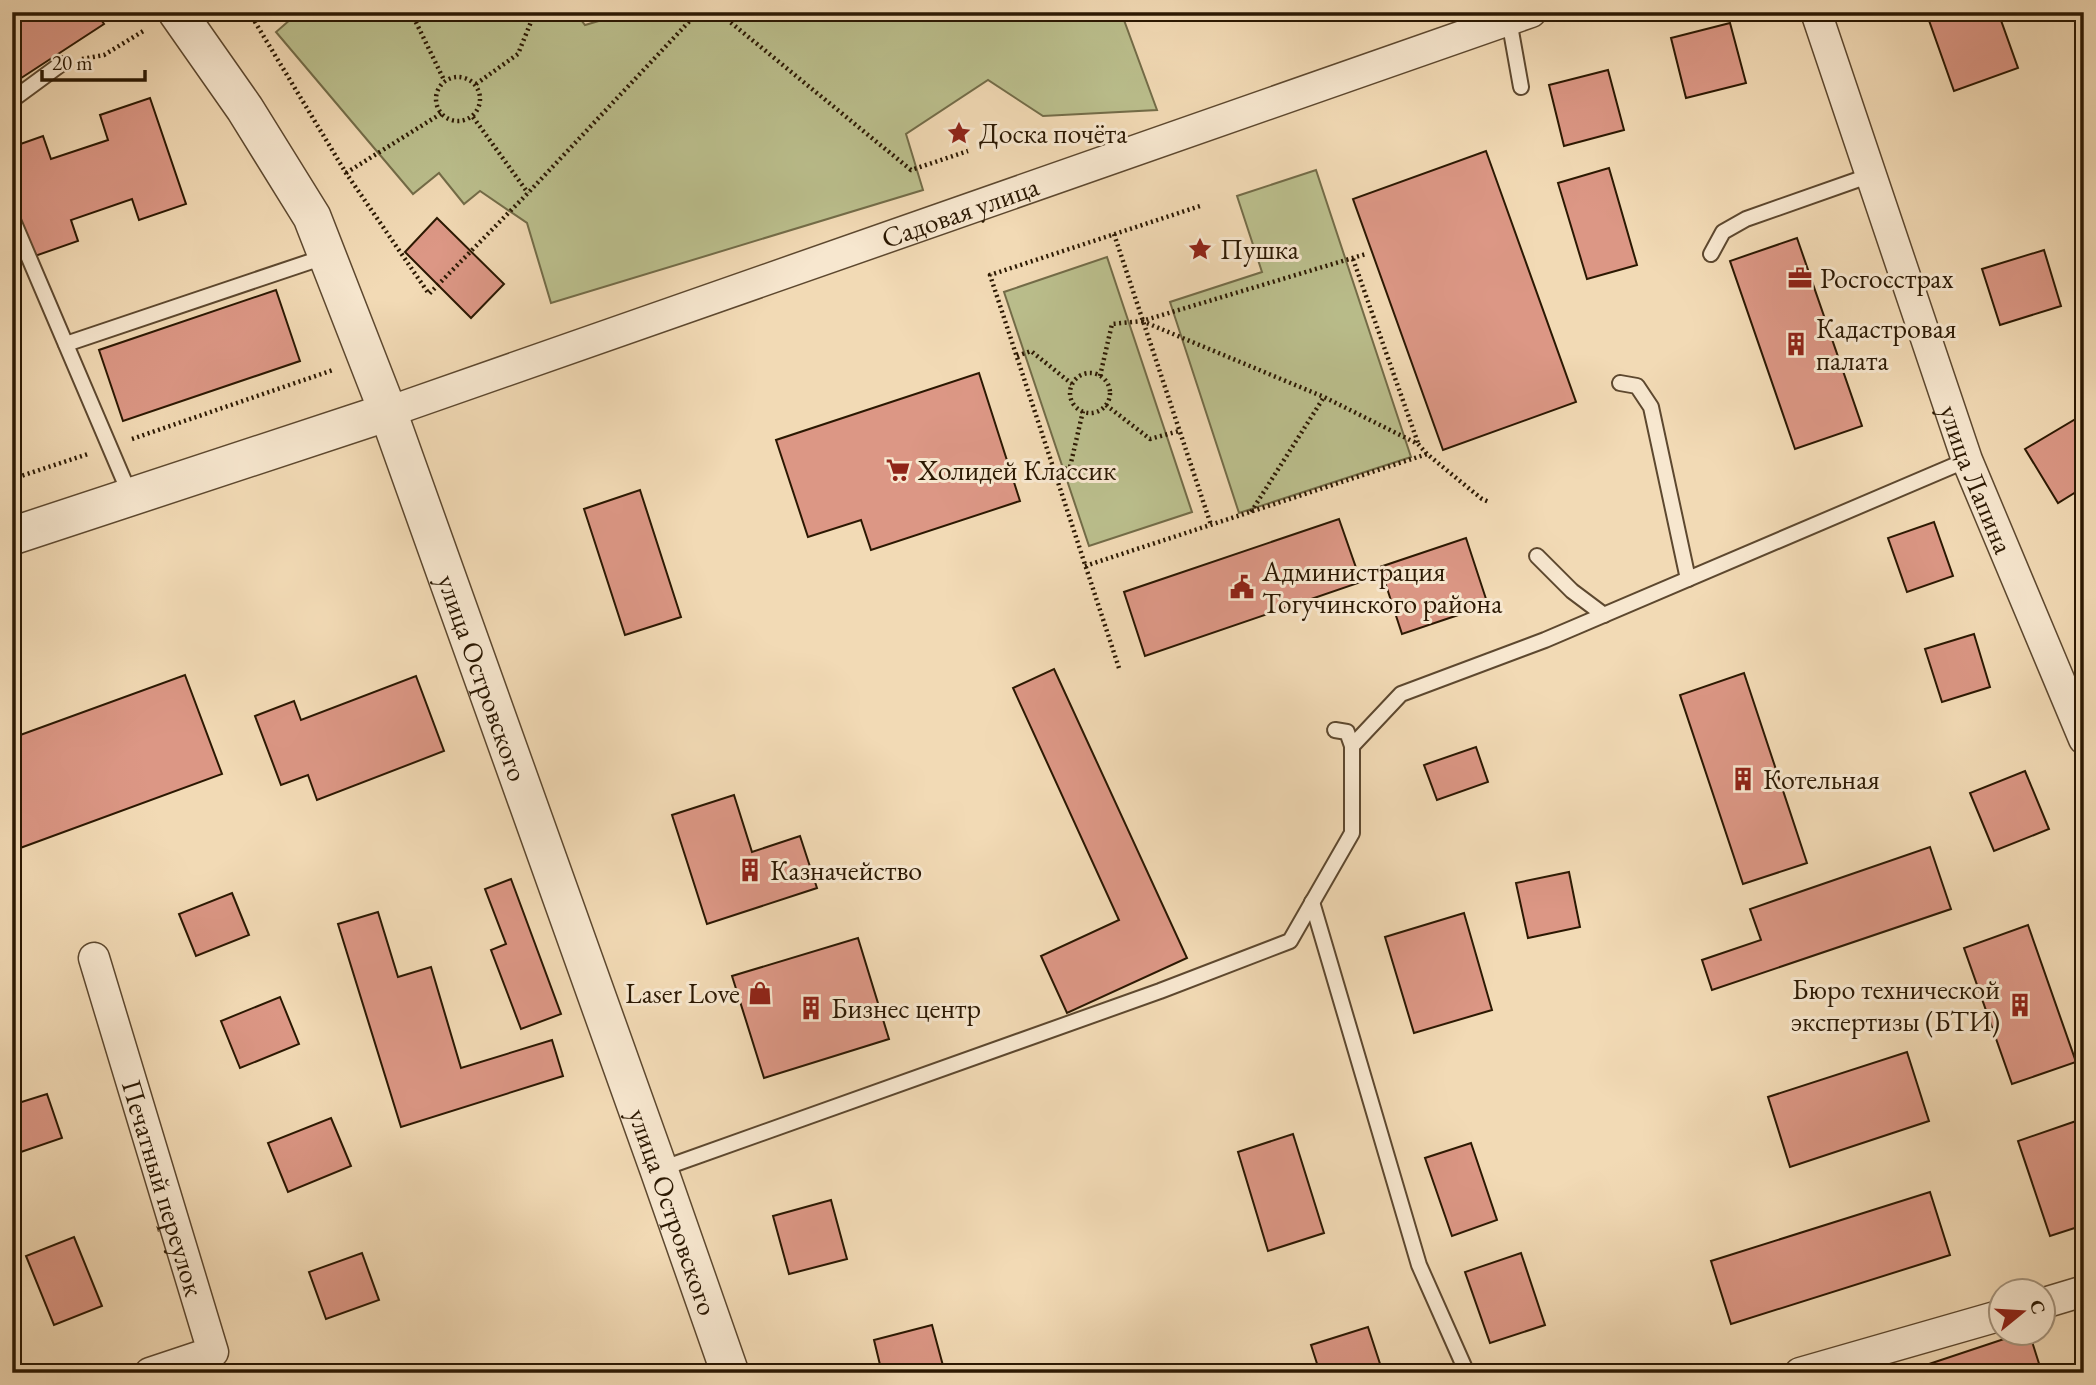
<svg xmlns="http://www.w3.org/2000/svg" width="2096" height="1385" font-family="'EB Garamond',serif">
  <rect width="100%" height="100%" fill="#f2dab5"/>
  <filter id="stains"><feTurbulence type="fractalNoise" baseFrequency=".00286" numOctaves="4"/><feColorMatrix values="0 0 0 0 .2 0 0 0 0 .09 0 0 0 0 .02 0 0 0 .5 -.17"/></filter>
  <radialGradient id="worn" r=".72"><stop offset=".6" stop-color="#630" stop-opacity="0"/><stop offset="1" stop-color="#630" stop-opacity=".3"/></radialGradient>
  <g fill="#bbbf8d" stroke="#736c48" stroke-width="2">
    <polygon points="299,12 575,12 585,25 629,12 1121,12 1157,110 1043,116 988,80 906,134 923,190 551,303 527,223 480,191 464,204 439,173 413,194 276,32"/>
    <polygon points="1316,170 1411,457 1239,513 1170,302 1262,272 1237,196"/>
    <polygon points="1107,257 1192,512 1089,546 1004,292"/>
  </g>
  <g fill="#dc9785" stroke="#2b1802" stroke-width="2">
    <polygon points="12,12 96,12 104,24 12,84"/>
    <polygon points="1926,12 1998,12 2018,68 1954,91"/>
    <polygon points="1730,23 1746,83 1686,98 1671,38"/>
    <polygon points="1608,70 1624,130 1564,146 1549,85"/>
    <polygon points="150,98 186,204 139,220 132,199 71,220 78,241 32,257 12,199 12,147 43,136 51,159 108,140 100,115"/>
    <polygon points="1486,151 1576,402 1443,450 1353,199"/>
    <polygon points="1609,168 1637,265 1587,279 1558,183"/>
    <polygon points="437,218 504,284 471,318 405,252"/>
    <polygon points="1797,238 1862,426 1795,449 1730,261"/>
    <polygon points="2044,250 2061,306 2000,325 1982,269"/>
    <polygon points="276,290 300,361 123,421 99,350"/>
    <polygon points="979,373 1020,501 871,550 861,520 808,537 776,440"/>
    <polygon points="2084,414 2084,487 2058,503 2025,449"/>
    <polygon points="640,490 681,617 625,635 584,509"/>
    <polygon points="1339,519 1361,582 1145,656 1124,592"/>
    <polygon points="1934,522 1953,576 1907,592 1888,538"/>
    <polygon points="1466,538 1488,605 1402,634 1380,567"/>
    <polygon points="2084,551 2084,572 2077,554"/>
    <polygon points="1974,634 1990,687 1942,702 1925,649"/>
    <polygon points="1054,669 1187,958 1067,1013 1041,956 1119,920 1013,688"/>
    <polygon points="1744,673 1807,863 1743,884 1680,695"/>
    <polygon points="185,675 222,774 12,851 12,738"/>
    <polygon points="416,676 444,751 317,800 308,775 281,785 255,716 294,701 301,720"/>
    <polygon points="1476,747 1488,782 1437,800 1424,765"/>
    <polygon points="2025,771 2049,829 1994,851 1970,793"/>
    <polygon points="734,795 752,852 800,836 817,888 707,924 672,815"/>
    <polygon points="1930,847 1951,909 1712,990 1702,960 1761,940 1750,909"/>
    <polygon points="1569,872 1580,927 1528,938 1516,883"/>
    <polygon points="511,879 561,1014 521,1029 491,950 506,944 485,889"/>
    <polygon points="232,893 249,935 196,956 179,914"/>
    <polygon points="378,912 398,977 431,967 461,1068 552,1040 563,1076 401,1127 338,924"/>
    <polygon points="1464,913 1492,1010 1414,1033 1385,937"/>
    <polygon points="2028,925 2076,1062 2012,1084 1964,948"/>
    <polygon points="858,938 889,1039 764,1078 732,976"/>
    <polygon points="280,997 299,1044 240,1068 221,1021"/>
    <polygon points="1907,1052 1929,1121 1790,1167 1768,1097"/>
    <polygon points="47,1094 62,1138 12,1155 12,1105"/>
    <polygon points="331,1118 351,1166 288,1192 268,1143"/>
    <polygon points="2082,1119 2084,1225 2050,1236 2018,1141"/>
    <polygon points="1293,1134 1324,1233 1268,1251 1238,1152"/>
    <polygon points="1471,1143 1497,1220 1452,1236 1425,1158"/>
    <polygon points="1930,1192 1950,1255 1731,1324 1711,1261"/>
    <polygon points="831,1200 847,1259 789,1274 773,1216"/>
    <polygon points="74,1237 102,1306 54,1325 26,1256"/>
    <polygon points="362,1253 379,1300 326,1319 309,1272"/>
    <polygon points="1521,1253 1545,1325 1490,1343 1465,1272"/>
    <polygon points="932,1325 945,1373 882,1373 874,1340"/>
    <polygon points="1368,1327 1383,1373 1320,1373 1311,1345"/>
    <polygon points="2025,1332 2029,1332 2042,1373 1902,1373"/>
  </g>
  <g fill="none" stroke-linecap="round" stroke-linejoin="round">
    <g stroke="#5d482f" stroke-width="18">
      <g id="service">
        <polyline points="1509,20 1521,87"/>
        <polyline points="12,100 61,64"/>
        <polyline points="12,218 131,497"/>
        <polyline points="1711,254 1723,232 1746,219 1871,175"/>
        <polyline points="66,344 327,256"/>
        <polyline points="1620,383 1637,386 1651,407 1688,579"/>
        <polyline points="1537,556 1572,591 1604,615"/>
        <polyline points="1335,730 1347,732 1352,746"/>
        <polyline points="1312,902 1419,1265 1467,1373"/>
        <polyline points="661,1169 1160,991 1290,941 1352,833 1352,746 1401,694 1545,640 1967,460"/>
      </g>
    </g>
    <g stroke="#5d482f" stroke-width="33">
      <g id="minor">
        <path id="s1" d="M1816,12L1967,460L2084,739"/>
        <path id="s2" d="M388,412L1531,12"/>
        <path id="s3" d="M94,958L213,1352L150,1373"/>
        <polyline points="2044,1303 2084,1291"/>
        <polyline points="1800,1373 2002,1315"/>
      </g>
    </g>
    <g stroke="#5d482f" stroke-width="40">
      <g id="tertiary">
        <path id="s4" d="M177,12L245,109L312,217L388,412L659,1170L730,1373"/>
        <polyline points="12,536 388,412"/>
      </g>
    </g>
    <g stroke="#2b1802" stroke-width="4.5" stroke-dasharray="2 3.5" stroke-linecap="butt">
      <polyline points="249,12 346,173 429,294 528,193 698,12"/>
      <polyline points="411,12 444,80"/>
      <polyline points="718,12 911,170 968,151"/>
      <polyline points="82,59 104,55 145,30"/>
      <circle cx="458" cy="99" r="22"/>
      <polyline points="476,84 518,54 535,12"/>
      <polyline points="473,117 528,193"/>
      <polyline points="346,173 442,113"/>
      <polyline points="1114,234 1211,525"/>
      <polyline points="1353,259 1418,443"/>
      <polyline points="1142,321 1324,397 1418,444 1427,454 1482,499 1489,502"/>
      <polyline points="1017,356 1031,351 1072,384"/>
      <circle cx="1090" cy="393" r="20"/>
      <polyline points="1100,376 1112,324 1142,321 1366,254"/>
      <polyline points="1106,405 1150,439 1179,431"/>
      <polyline points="132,439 333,370"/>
      <polyline points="1055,473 1070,467 1083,411"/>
      <polyline points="12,479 88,454"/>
      <polyline points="1251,512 1324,397"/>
      <polyline points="1085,566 1427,454"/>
      <polyline points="1119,668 990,275 1200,206"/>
    </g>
    <use href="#service" stroke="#f7e7cf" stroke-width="14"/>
    <use href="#minor" stroke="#f7e7cf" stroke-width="30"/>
    <use href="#tertiary" stroke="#f7e7cf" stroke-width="37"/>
  </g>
  <defs>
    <g id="sight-bare" transform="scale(1.89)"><path d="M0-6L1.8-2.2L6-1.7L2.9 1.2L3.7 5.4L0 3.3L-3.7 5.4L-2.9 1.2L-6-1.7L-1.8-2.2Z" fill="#8f2418" stroke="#f7e7cf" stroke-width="2.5" paint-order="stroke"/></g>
    <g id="office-bare" transform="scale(1.89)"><path d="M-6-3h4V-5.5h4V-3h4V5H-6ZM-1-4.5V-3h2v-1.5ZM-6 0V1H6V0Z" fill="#8f2418" stroke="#f7e7cf" stroke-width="2.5" paint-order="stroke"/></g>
    <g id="building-bare" transform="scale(1.89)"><path d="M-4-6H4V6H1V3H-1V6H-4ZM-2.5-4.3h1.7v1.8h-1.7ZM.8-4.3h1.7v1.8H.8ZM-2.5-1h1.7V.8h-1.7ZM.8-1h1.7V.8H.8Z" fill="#8f2418" stroke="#f7e7cf" stroke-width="2.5" paint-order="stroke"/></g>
    <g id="supermarket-bare" transform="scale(1.89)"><path d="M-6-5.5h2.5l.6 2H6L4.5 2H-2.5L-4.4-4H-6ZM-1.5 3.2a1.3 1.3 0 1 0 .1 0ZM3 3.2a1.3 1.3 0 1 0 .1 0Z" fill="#8f2418" stroke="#f7e7cf" stroke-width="2.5" paint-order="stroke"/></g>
    <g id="civic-bare" transform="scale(1.89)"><path d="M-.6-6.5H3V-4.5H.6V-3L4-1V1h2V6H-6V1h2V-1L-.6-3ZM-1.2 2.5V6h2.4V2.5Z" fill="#8f2418" stroke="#f7e7cf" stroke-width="2.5" paint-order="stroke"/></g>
    <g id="shop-bare" transform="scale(1.89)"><path d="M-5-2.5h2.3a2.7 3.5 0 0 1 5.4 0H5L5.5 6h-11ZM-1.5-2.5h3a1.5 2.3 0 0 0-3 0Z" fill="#8f2418" stroke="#f7e7cf" stroke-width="2.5" paint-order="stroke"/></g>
  </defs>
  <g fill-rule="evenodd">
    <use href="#sight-bare" x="959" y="133"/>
    <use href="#sight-bare" x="1200" y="249"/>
    <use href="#office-bare" x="1800" y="278"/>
    <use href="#building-bare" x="1796" y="344"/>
    <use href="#supermarket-bare" x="898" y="470"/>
    <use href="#civic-bare" x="1242" y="587"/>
    <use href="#building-bare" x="1743" y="779"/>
    <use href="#building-bare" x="750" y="870"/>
    <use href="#shop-bare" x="760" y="993"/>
    <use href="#building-bare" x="2020" y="1005"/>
    <use href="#building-bare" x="811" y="1008"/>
  </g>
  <g text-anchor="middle" stroke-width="6" stroke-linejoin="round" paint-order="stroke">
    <g font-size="28" fill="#2b1802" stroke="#f7e7cf" text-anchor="start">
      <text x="979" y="143">Доска почёта</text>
      <text x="1220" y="259">Пушка</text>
      <text x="1820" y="288">Росгосстрах</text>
      <text x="1816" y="338">Кадастровая<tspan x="1816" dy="32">палата</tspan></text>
      <text x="918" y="480">Холидей Классик</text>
      <text x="1262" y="581">Администрация<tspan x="1262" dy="32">Тогучинского района</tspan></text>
      <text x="1763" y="789">Котельная</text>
      <text x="770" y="880">Казначейство</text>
      <text x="2000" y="999" text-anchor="end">Бюро технической<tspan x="2000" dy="32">экспертизы (БТИ)</tspan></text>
      <text x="740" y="1003" text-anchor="end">Laser Love</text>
      <text x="831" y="1018">Бизнес центр</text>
    </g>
    <g font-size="28" fill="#2b1802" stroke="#f7e7cf">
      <text dy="10" stroke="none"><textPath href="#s2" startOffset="606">Садовая улица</textPath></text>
      <text dy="10" stroke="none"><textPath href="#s1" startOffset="494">улица Лапина</textPath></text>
      <text dy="10" stroke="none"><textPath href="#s4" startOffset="737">улица Островского</textPath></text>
      <text dy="10" stroke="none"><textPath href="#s3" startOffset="240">Печатный переулок</textPath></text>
      <text dy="10" stroke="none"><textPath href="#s4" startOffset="1304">улица Островского</textPath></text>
    </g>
  </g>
  <rect width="2096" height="1385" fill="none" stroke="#f2dab5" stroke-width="42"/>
  <rect x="14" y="14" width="2068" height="1357" fill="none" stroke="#2b1802" stroke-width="3.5"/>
  <rect x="21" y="21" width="2054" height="1343" fill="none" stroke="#2b1802" stroke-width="2"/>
  <g transform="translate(2022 1312) rotate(72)"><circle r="33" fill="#f7e7cf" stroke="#a5947d" stroke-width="2"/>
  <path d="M0-5L12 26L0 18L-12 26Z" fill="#8f2418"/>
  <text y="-10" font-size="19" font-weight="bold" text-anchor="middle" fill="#2b1802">С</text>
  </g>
  <path d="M42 70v10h103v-10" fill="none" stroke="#2b1802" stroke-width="3.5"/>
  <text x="52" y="70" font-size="21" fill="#2b1802" stroke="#f7e7cf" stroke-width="5" paint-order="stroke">20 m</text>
  <rect width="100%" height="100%" filter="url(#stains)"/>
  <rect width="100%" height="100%" fill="url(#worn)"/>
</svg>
